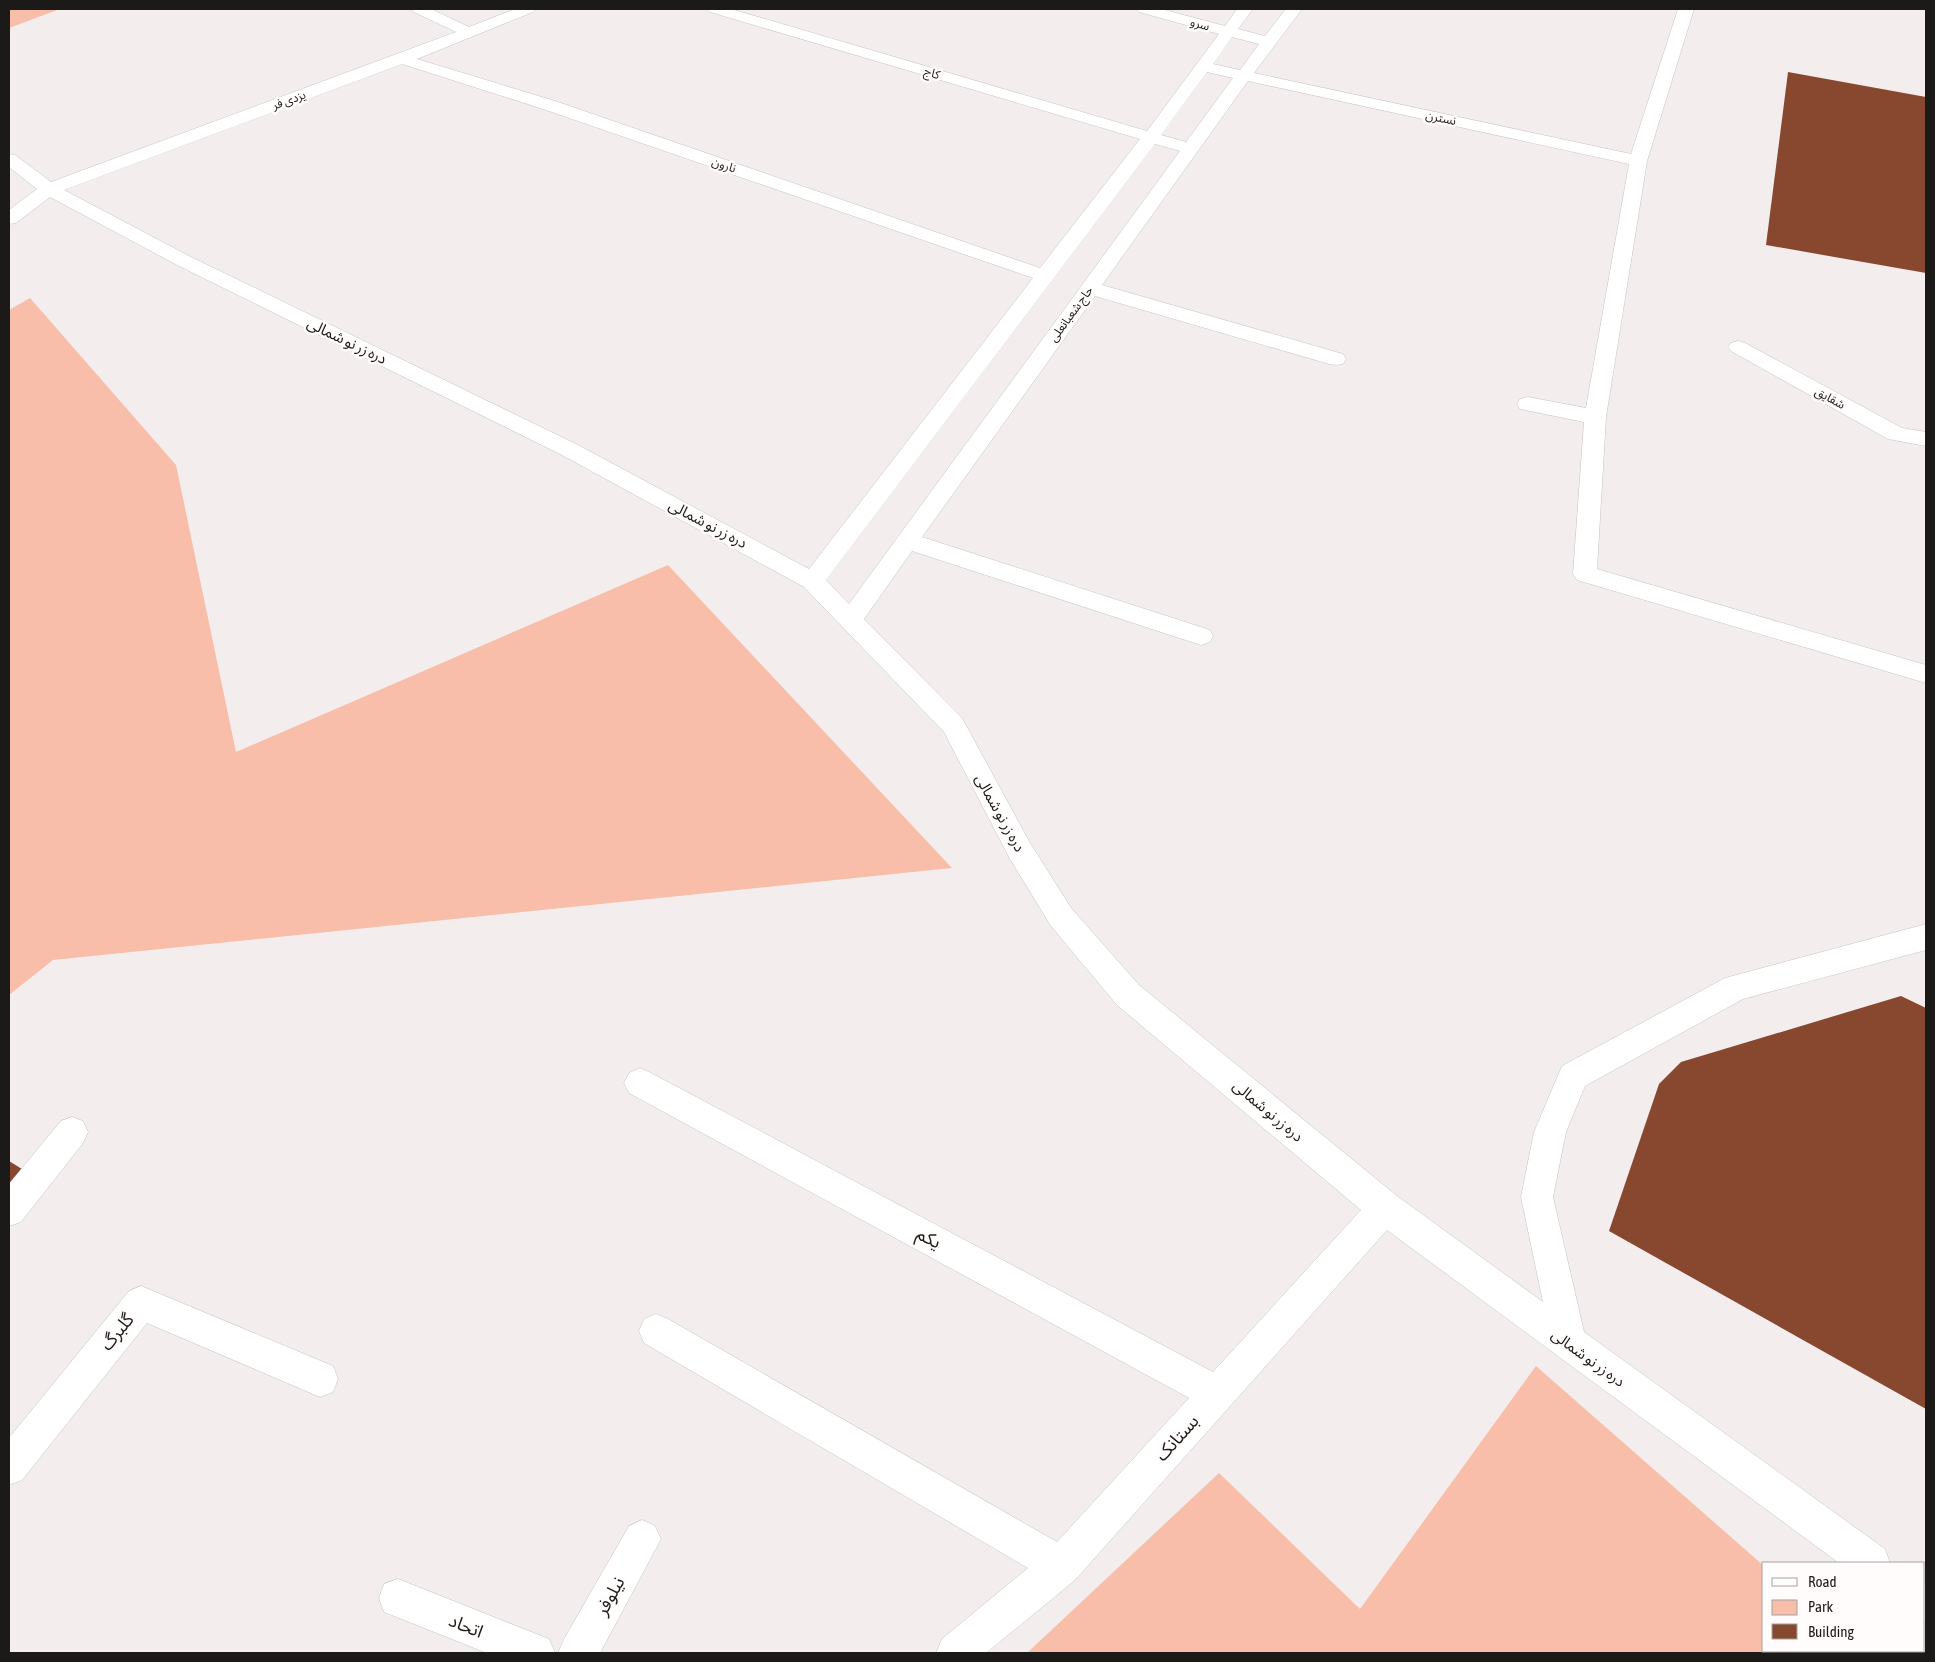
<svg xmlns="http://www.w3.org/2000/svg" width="1935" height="1662" font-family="'Asap Condensed','Noto Sans Arabic',sans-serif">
  <rect width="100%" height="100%" fill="#f3eeed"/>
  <g fill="#f8bea9">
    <polygon points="9,9 60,9 9,28"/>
    <polygon points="30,298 176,465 236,752 668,565 952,868 53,960 9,995 9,310"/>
    <polygon points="1536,1366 1764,1566 1764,1651 1860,1651 1863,1653 1027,1653 1219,1473 1360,1609"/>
  </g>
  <g fill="#88472f">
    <polygon points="1788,72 1926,97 1926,273 1766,245"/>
    <polygon points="1901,996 1926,1008 1926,1409 1609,1231 1659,1084 1681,1062"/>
    <polygon points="9,1161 22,1169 9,1186"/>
  </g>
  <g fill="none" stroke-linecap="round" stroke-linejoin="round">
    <g stroke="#c7c3c1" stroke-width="1">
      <g id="minor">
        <path d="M411,9H431L469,27L515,9H536L533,12L417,59L555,101L1040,268L1140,139L710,12L707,9H731L1147,131L1219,34L1139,12L1136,9H1161L1225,26L1237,9H1253L1238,29L1265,36L1286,9H1302L1254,73L1631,154L1678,9H1694L1647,161L1606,417L1597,569L1926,665V683L1577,580L1573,574L1584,422L1520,409L1517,404L1520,399L1528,397L1586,408L1629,164L1248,81L1102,285L1343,354L1346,359L1343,364L1336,365L1329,364L1095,296L922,537L1210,630L1213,636L1210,642L1201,645L912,551L864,619L962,718L1030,843L1071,908L1139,985L1397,1196L1543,1302L1521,1197L1534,1132L1562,1066L1725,978L1926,924V950L1743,999L1585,1086L1566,1132L1553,1197L1584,1332L1885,1549L1890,1563H1839L1387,1230L1075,1580L986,1653H936L942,1639L1028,1568L644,1343L639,1331L644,1319L656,1314L668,1319L1057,1542L1189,1398L629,1093L624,1083L629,1073L640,1068L651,1073L1213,1372L1361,1210L1117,1005L1051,926L1010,859L944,732L804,587L560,454L177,265L50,197L16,223L9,224V210L37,189L9,167V154L15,155L51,182L456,32L414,12ZM1232,37L1259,44L1240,70L1213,64ZM402,64L543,109L1033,278L809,569L576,444L191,257L64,190ZM1207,72L1233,78L1186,142L1161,135ZM1155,144L1180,151L849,604L826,580Z"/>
        <polygon points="1738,341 1745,343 1902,428 1926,432 1926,446 1888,439 1731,351 1728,347 1731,343"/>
        <polygon points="72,1117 83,1121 88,1132 83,1143 21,1222 9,1226 9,1184 61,1121"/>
        <polygon points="141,1286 333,1366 338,1379 333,1392 320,1397 147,1323 22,1480 9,1485 9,1438 129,1291"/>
        <polygon points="642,1520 655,1526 661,1539 600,1653 558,1653 564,1639 629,1526"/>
        <polygon points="398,1579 549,1639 555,1653 487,1653 384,1612 379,1598 384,1584"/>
        <polygon points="1924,1583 1926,1584 1926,1623 1924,1622"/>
      </g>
    </g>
    <use href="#minor" fill="#fff" fill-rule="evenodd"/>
  </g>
  <g text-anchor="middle" stroke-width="5" stroke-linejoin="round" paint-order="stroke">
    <g font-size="12" fill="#1b1a19" stroke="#fffcfb">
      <text transform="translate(1200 24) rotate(16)" y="4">سرو</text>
      <text transform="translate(932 73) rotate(17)" y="4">کاج</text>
      <text transform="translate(289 100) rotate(-20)" y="4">یزدی فر</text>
      <text transform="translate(1441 118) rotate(12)" y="4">نسترن</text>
      <text transform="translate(724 165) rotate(19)" y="4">نارون</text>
      <text transform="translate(1071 314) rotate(-54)" y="4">حاج شعبانعلی</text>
      <text transform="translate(1830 398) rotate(29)" y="4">شقایق</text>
    </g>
    <g font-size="15" fill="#1b1a19" stroke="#fffcfb">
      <text transform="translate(347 341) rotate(26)" y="5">دره زر نو شمالی</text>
      <text transform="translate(708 524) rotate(28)" y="5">دره زر نو شمالی</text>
      <text transform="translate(1000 813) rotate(61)" y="5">دره زر نو شمالی</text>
      <text transform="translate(1268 1111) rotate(40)" y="5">دره زر نو شمالی</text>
      <text transform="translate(1588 1358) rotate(36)" y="5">دره زر نو شمالی</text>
    </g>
    <g font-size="18" fill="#1b1a19" stroke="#fffcfb">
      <text transform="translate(929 1238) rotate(28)" y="6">یکم</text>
      <text transform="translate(117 1332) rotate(-51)" y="6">گلبرگ</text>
      <text transform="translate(1177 1438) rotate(-48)" y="6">بستانک</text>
      <text transform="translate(610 1596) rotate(-61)" y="6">نیلوفر</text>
      <text transform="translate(466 1626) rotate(22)" y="6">اتحاد</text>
    </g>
  </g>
  <rect width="1935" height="1662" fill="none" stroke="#1b1a19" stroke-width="20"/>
  <rect x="1762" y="1562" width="162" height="90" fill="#fffcfb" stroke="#a4a2a1"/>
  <rect x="1772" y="1578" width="25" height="8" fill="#ffffff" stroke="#a4a2a1"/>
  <text x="1808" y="1587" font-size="15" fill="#1b1a19">Road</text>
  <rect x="1772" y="1600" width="25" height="15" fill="#f8bea9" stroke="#a4a2a1"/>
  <text x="1808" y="1612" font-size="15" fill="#1b1a19">Park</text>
  <rect x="1772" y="1624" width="25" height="15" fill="#88472f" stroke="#a4a2a1"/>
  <text x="1808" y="1637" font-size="15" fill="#1b1a19">Building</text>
</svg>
